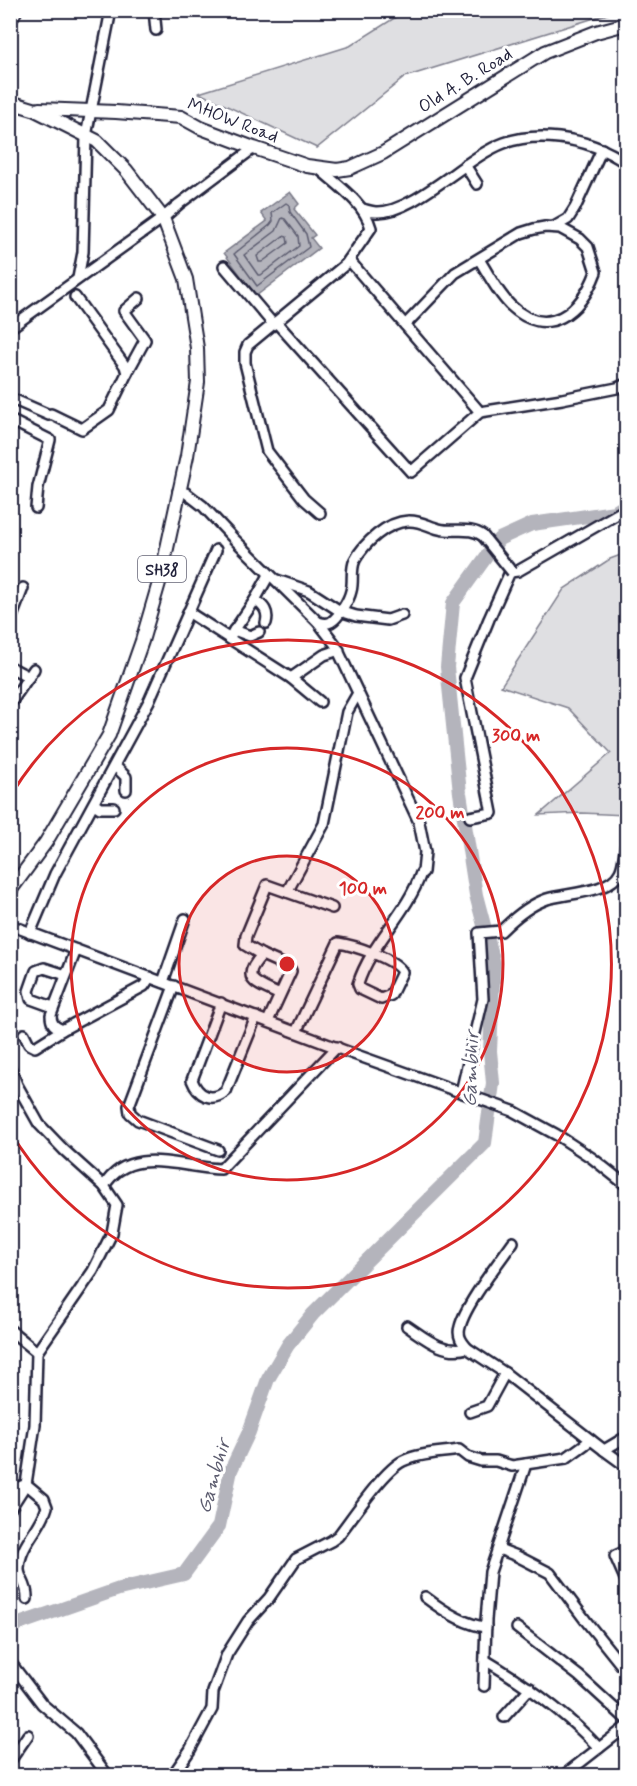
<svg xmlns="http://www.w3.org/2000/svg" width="637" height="1786" font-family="Mynerve,sans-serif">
  <rect width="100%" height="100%" fill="#fff"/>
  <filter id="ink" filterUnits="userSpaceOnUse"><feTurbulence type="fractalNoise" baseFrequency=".0167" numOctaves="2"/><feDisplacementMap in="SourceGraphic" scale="12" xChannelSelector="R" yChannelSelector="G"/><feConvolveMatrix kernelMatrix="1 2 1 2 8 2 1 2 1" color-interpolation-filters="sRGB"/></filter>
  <g filter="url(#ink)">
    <g fill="#dfdfe2" stroke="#80808e" stroke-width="1.5">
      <polygon points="407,10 617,11 405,77 317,148 199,93 350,46"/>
      <polygon points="626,553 626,815 582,813 539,815 611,753 568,708 501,686 564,589 610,559"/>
    </g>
    <polygon fill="#b4b4bc" stroke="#7a7a88" stroke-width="1.5" points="290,192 299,204 294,209 315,235 311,238 319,248 256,296 224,253 267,221 261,213"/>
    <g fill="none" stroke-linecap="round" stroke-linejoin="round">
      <g stroke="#5c5c6f" stroke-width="1.5">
        <polygon points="286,203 289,205 290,212 306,234 309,247 257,286 234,254 270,225 273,221 272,213"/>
        <polygon points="282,218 285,219 298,236 299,246 261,275 258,275 244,255 276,231"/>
        <polygon points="283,236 287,237 288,243 262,262 259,262 257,256"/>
      </g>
      <polyline stroke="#b4b4bc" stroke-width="14" points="10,1627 119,1589 184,1574 219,1526 231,1470 249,1432 268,1379 288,1345 313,1314 485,1143 493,1083 490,1051 494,963 476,895 460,793 447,667 453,603 499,539 532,524 615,512 626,505"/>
      <g stroke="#22223b" stroke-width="14">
        <g id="minor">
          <polyline points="154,10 156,30"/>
          <polyline points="465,165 477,184"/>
          <path d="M317,167C337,185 364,202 371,228L346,264L248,345L245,352V363L267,451L304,499L320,513"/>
          <path d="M362,209C367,210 371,212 376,212C413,214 466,157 504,143C521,137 541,136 559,138C584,141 606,149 626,163"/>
          <polyline points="554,227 568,219 575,208 602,149"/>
          <polyline points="349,260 480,412"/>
          <polyline points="224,266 273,324"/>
          <polyline points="78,278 83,252 86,136 111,10"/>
          <polyline points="276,322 411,472 480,412 562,399 617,388 626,384"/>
          <path d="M405,325L455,273L521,233L534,229L545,227L560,228L580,239L588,247L596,272C581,312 548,341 510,305C497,292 488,274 479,259"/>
          <polyline points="10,328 163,218 179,204 254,148"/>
          <polyline points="127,373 145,340 124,311 139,298"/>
          <polyline points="10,398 49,415 51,414 82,429 109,410 127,373 125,366 75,297"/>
          <polyline points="10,420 50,440 38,487 36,508"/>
          <polyline points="178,491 186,493 203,506 235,540 318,622 335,644 419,822 425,852 423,872"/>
          <polyline points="277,580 309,591 340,611 356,616 388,620 402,615"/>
          <polyline points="255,600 269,575"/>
          <polyline points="188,612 291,678 320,702"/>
          <polyline points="10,622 23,588"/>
          <path d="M318,622C322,623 326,625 331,622C339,617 349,600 351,591C354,581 350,570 355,560C364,543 387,522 408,521C419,520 428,526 439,529C454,533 470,526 483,536"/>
          <polyline points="234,630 250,636 259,632"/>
          <path d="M229,638L255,600C264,606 269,612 266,623"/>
          <polyline points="10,667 29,677"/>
          <polyline points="291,678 324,655 339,650"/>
          <polyline points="10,704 34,669"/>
          <polyline points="115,766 126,777 126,790"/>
          <polyline points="94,804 100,808 114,808"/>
          <polyline points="470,817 492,813 465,678 489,619 510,572 518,571 626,509"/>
          <polyline points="287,892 324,824 347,712 358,693"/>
          <polyline points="10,925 348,1052 513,1111 557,1135 592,1158 626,1185"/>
          <polyline points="30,933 55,874 149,701 216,550"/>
          <path d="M76,950L51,1015C51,1024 54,1026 62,1030L144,986L150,977"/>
          <polyline points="262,955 245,945 246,936 267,885 332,908"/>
          <polyline points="163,982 185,919"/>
          <polyline points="174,986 129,1106 130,1113 138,1120 218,1150"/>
          <path d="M221,1003L192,1080C198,1096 212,1103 226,1091L256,1017"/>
          <polyline points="53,1007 31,999 29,991 36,971 44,968 66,975"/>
          <path d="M268,1021L291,971L289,967L262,955C238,980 257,984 280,995"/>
          <path d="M296,1032L338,943C353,945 396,959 402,972L391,995L381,999L360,989L358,984C371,943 407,914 421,873"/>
          <polyline points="24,1034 29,1044 35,1047 62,1030"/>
          <polyline points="10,1067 17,1085 39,1124 64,1150 104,1186 117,1205 112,1233 93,1271 37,1352 35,1425 26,1484 10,1491"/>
          <path d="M461,1092L483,999L479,933L501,931C514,918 529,905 547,899C567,893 610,893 620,872C624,865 624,853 626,845"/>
          <path d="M104,1186C130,1144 181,1168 221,1169L337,1047"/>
          <path d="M407,1326C425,1338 444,1355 467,1348L505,1373L591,1440"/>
          <polyline points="10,1330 37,1352"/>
          <path d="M467,1348C462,1342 457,1336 460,1327C465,1305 499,1262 513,1242"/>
          <polyline points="470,1412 487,1406 505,1373"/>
          <polyline points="604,1450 626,1466"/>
          <path d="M10,1509L26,1484L44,1499L47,1507C41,1529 20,1544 19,1568C18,1578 28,1583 27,1599"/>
          <polyline points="499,1549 517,1556 550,1573 586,1621 626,1671"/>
          <polyline points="626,1551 615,1556 626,1581"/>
          <path d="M425,1597C442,1610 464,1625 486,1627"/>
          <polyline points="517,1628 579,1676 626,1719"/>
          <path d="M485,1660C527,1685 565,1712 599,1748"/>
          <polyline points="10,1662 42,1704 76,1733 108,1776"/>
          <polyline points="484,1686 486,1620 490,1572 526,1464"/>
          <polyline points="504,1717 530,1688"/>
          <polyline points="10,1761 28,1735"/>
          <path d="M172,1776L190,1750L212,1709L213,1692L227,1654L248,1621L269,1598L296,1559L331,1541L338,1536C352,1518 384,1470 403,1461C420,1453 441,1453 459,1450L468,1457L481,1461H496L512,1466L566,1458L591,1440L604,1450L626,1437"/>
          <polyline points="563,1776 626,1727"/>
        </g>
      </g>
      <g stroke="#22223b" stroke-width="16">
        <g id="major">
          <polyline points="10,20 16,10"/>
          <polyline points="10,102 33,109 97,141 126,170 163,218 186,279 197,348 198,382 187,456 161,576 142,641 109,735 46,842 10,891"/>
          <polyline points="39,109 116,112 181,117 201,128 254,148 307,166 337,170 350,168 383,153 545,52 596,32 626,24"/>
        </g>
      </g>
      <use href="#minor" stroke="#fff" stroke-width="9"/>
      <use href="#major" stroke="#fff" stroke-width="12"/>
      <g stroke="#22223b" stroke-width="14" stroke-linecap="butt">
        <polyline id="minor-bridge" points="483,536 512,572"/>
      </g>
      <use href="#minor-bridge" stroke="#fff" stroke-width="9"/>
    </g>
  </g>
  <circle cx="287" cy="964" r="108" fill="#d62828" fill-opacity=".12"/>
  <g fill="none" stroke="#d62828" stroke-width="3">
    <circle cx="287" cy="964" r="108"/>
    <circle cx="287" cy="964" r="216"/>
    <path d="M11 795A324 324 0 1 1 11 1133"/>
  </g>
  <g text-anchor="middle" stroke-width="6" stroke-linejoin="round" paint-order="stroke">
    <rect fill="#fff" stroke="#646476" stroke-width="1.5" x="138" y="556" width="48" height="26" rx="4.5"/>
    <g font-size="16" font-weight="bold" fill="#22223b">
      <text x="162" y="575">SH38</text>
    </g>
    <g font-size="18" fill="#22223b" stroke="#fff">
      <text transform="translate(465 80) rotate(-32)" y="6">Old A. B. Road</text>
      <text transform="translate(233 120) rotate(21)" y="6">MHOW Road</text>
    </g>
    <g font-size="20" font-style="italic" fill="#5c5c6f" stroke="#fff">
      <text transform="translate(470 1069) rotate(-88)" y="7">Gambhir</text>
      <text transform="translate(213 1476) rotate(-74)" y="7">Gambhir</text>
    </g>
  </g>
  <circle cx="287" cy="964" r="9" fill="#d62828" stroke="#fff" stroke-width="3"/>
  <g font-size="18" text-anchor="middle" font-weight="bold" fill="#d62828" stroke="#fff" stroke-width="6" stroke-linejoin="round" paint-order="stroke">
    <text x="516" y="741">300 m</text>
    <text x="440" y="818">200 m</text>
    <text x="363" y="894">100 m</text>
  </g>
  <rect width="637" height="1786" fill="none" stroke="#fff" stroke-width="36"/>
  <rect x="18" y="18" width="601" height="1750" fill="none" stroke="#22223b" stroke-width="2" filter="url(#ink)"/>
</svg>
